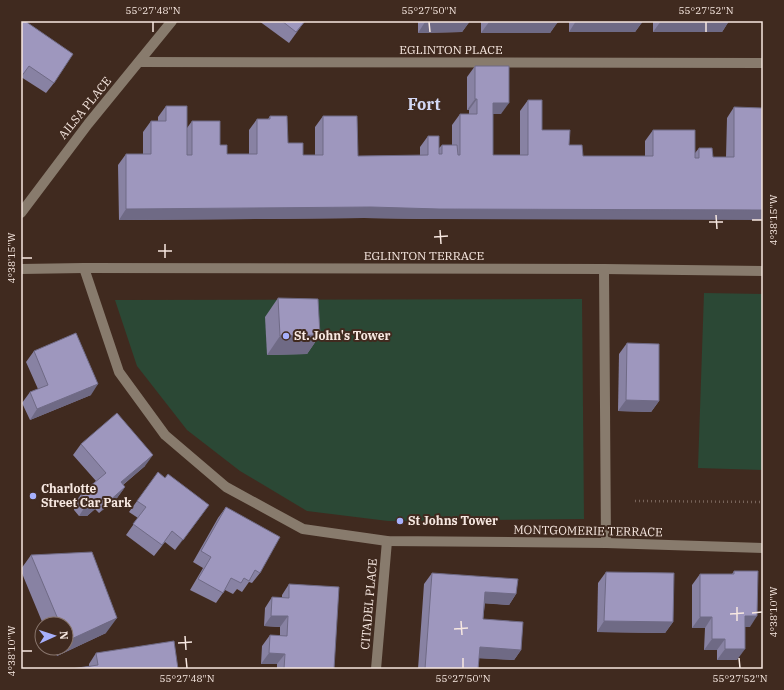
<svg xmlns="http://www.w3.org/2000/svg" width="784" height="690" font-family="'IBM Plex Serif',serif">
  <rect width="100%" height="100%" fill="#402a1f"/>
  <g fill="#2b4835">
    <polygon points="704,293 763,294 763,470 698,468"/>
    <polygon points="582,299 584,519 388,521 307,511 240,471 187,430 137,366 115,300"/>
  </g>
  <g fill="none" stroke-linecap="round" stroke-linejoin="round">
    <polyline stroke="#78645a" stroke-width="2.5" stroke-dasharray="1 3" stroke-linecap="butt" points="635,501 763,502"/>
    <g stroke="#887b6d" stroke-width="10">
      <polyline points="139,62 763,63"/>
      <polyline points="21,213 88,124 172,21"/>
      <polyline points="84,268 119,372 165,435 226,487 303,529 387,541 606,543 763,548"/>
      <polyline points="21,269 84,268 604,269 763,271"/>
      <polyline points="604,269 606,543"/>
      <polyline points="376,669 387,541"/>
    </g>
  </g>
  <g fill="#8882a3">
    <polygon points="21,21 54,83 46,93 21,77"/>
    <polygon points="259,21 305,21 289,43"/>
    <polygon points="418,21 470,21 462,32 418,33"/>
    <polygon points="481,21 558,21 550,33 481,33"/>
    <polygon points="569,21 643,21 635,32 569,32"/>
    <polygon points="653,21 729,21 722,32 653,32"/>
    <polygon points="475,66 501,114 493,114 493,155 520,155 520,111 528,100 542,130 569,145 583,156 645,156 645,141 653,130 695,153 699,148 713,157 726,157 727,118 734,107 762,157 431,219 364,218 119,220 118,165 126,154 143,154 143,132 151,121 158,121 158,117 166,106 187,128 192,121 220,145 227,154 249,154 249,130 257,119 268,119 270,116 288,143 303,155 315,155 315,127 323,116 358,156 420,156 420,147 428,136 439,148 442,145 452,145 452,125 460,114 469,114 469,110 467,110 467,77"/>
    <polygon points="278,298 320,335 307,354 267,355 265,317"/>
    <polygon points="627,343 659,401 651,412 618,411 619,354"/>
    <polygon points="34,351 91,395 30,420 22,403 30,392 38,389 26,362"/>
    <polygon points="81,444 145,466 123,485 125,487 117,498 99,513 95,509 87,516 79,516 74,510 74,504 82,493 96,481 73,455"/>
    <polygon points="137,501 201,515 175,550 165,542 154,556 126,535 138,518 129,512"/>
    <polygon points="226,507 260,573 252,583 249,582 242,592 237,589 233,594 225,590 216,603 190,590 203,568 193,562 218,518"/>
    <polygon points="31,555 106,633 57,656 53,648 66,648 66,624 43,624 21,571 21,569"/>
    <polygon points="734,571 750,627 745,627 737,660 717,660 717,650 704,650 705,628 692,628 692,585 700,574 732,574"/>
    <polygon points="606,572 673,622 665,633 597,632 598,583"/>
    <polygon points="432,573 516,594 509,605 485,603 483,619 521,650 514,660 479,658 478,669 418,669 424,584"/>
    <polygon points="289,584 334,669 277,669 277,664 261,664 262,646 270,635 280,635 280,627 264,626 265,608 272,597 282,597 282,595"/>
    <polygon points="96,653 178,669 89,666 89,664"/>
  </g>
  <g fill="#6f6a85">
    <polygon points="470,21 462,32 418,33 425,22"/>
    <polygon points="576,21 643,21 635,32 569,32"/>
    <polygon points="661,21 729,21 722,32 653,32"/>
    <polygon points="489,22 558,22 550,33 481,33"/>
    <polygon points="475,99 477,99 469,110 467,110"/>
    <polygon points="493,103 509,103 501,114 486,114"/>
    <polygon points="371,207 763,210 763,220 431,219 364,218 119,220 126,209"/>
    <polygon points="320,335 307,354 267,355 280,336"/>
    <polygon points="98,384 91,395 30,420 37,409"/>
    <polygon points="626,400 659,401 651,412 618,411"/>
    <polygon points="153,455 145,466 113,493 121,482"/>
    <polygon points="125,487 117,498 99,513 107,503"/>
    <polygon points="103,498 95,509 87,516 79,516 86,505"/>
    <polygon points="209,505 201,515 175,550 183,540"/>
    <polygon points="485,592 516,594 509,605 478,603"/>
    <polygon points="271,616 288,616 280,627 264,626"/>
    <polygon points="745,616 757,616 750,627 737,627"/>
    <polygon points="700,617 712,617 705,628 692,628"/>
    <polygon points="117,618 106,633 57,656 62,648 66,648 66,642 67,641"/>
    <polygon points="604,621 673,622 665,633 597,632"/>
    <polygon points="712,639 725,639 717,650 704,650"/>
    <polygon points="480,647 521,650 514,660 472,658"/>
    <polygon points="725,649 745,649 737,660 717,660"/>
    <polygon points="269,653 285,654 277,664 261,664"/>
  </g>
  <g fill="#9e97be" stroke="#6f6a85">
    <polygon points="21,21 25,21 73,54 54,83 29,66 21,77"/>
    <polygon points="282,21 305,21 296,32"/>
    <polygon points="425,21 470,21 425,22"/>
    <rect x="489" y="21" width="69" height="1"/>
    <polygon points="475,66 509,66 509,103 493,103 493,155 528,155 528,100 542,100 542,130 570,130 569,145 582,145 583,156 653,156 653,130 695,130 695,158 699,158 699,148 712,148 713,157 734,157 734,107 762,108 763,210 439,209 371,207 126,209 126,154 151,154 151,121 166,121 166,106 187,106 187,155 192,155 192,121 220,121 220,145 227,145 227,154 257,154 257,119 270,119 270,116 287,116 288,143 303,143 303,155 323,155 323,116 357,116 358,156 428,155 428,136 439,136 439,154 442,154 442,145 457,145 458,155 460,155 460,114 477,114 477,99 475,99"/>
    <polygon points="278,298 318,299 320,335 280,336"/>
    <polygon points="76,333 98,384 37,409 30,392 48,385 34,351"/>
    <polygon points="627,343 659,344 659,401 626,400"/>
    <polygon points="117,413 153,455 121,482 125,487 107,503 103,498 94,505 86,505 82,499 82,493 106,473 81,444"/>
    <polygon points="158,472 165,478 168,474 209,505 183,540 172,531 162,545 133,524 146,507 137,501"/>
    <polygon points="226,507 280,537 260,573 255,570 249,581 244,578 241,583 231,578 223,593 198,579 211,557 201,551"/>
    <polygon points="92,552 117,618 67,641 66,638 66,624 60,624 31,555"/>
    <polygon points="734,571 758,571 757,616 745,616 745,649 725,649 725,639 712,639 712,617 700,617 700,574 734,574"/>
    <polygon points="606,572 674,573 673,622 604,621"/>
    <polygon points="432,573 518,579 516,594 485,592 483,619 523,622 521,650 480,647 478,669 425,669"/>
    <polygon points="289,584 339,587 334,669 284,669 285,654 269,653 270,635 287,636 288,616 271,616 272,597 289,598"/>
    <polygon points="174,641 178,669 71,669 98,665 96,653"/>
  </g>
  <path fill="none" stroke="#f7e8e1" stroke-width="1.5" d="M153,22V32M429,22L430,32M706,22V32M716,215L717,229M752,220H762M709,222H723M440,230L441,244M434,237L448,236M165,244V258M158,251H172M22,258H32M737,607V621M752,613L762,612M730,614L744,613M461,621L462,635M454,629L468,628M185,636L186,650M178,643L192,642M22,651H32M186,658L187,668M463,658V668M739,658L740,668"/>
  <g fill="#a7b0fc" stroke="#402a1f" stroke-width="1.5">
    <circle cx="286" cy="336" r="4"/>
    <circle cx="33" cy="496" r="4"/>
    <circle cx="400" cy="521" r="4"/>
  </g>
  <g text-anchor="middle" stroke-width="4" stroke-linejoin="round" paint-order="stroke">
    <g font-size="12" fill="#f7e8e1" stroke="#402a1f">
      <text x="451" y="54">EGLINTON PLACE</text>
      <text transform="translate(85 108) rotate(-51)" y="4">AILSA PLACE</text>
      <text x="424" y="260">EGLINTON TERRACE</text>
      <text transform="translate(588 531) rotate(1)" y="4">MONTGOMERIE TERRACE</text>
      <text transform="translate(369 604) rotate(-85)" y="4">CITADEL PLACE</text>
    </g>
    <g font-size="12" font-weight="bold" fill="#f7e8e1" stroke="#402a1f" text-anchor="start">
      <text x="294" y="340">St. John's Tower</text>
      <text x="41" y="493">Charlotte<tspan x="41" dy="14">Street Car Park</tspan></text>
      <text x="408" y="525">St Johns Tower</text>
    </g>
    <g font-size="16" font-weight="bold" fill="#d3d8f5" stroke="#402a1f">
      <text x="424" y="110">Fort</text>
    </g>
  </g>
  <rect width="784" height="690" fill="none" stroke="#402a1f" stroke-width="44"/>
  <g transform="translate(54 636) rotate(87)"><circle r="19" fill="#402a1f" stroke="#89766d"/>
  <path d="M0-3L7 15L0 10L-7 15Z" fill="#a7b0fc"/>
  <text y="-6" font-size="11" font-weight="bold" text-anchor="middle" fill="#f7e8e1">N</text>
  </g>
  <rect x="22" y="22" width="740" height="646" fill="none" stroke="#f7e8e1" stroke-width="1.5"/>
  <g font-size="10" text-anchor="middle" fill="#f7e8e1">
    <text x="153" y="14">55°27'48"N</text>
    <text x="429" y="14">55°27'50"N</text>
    <text x="706" y="14">55°27'52"N</text>
    <text transform="translate(773 220) rotate(-90)" y="4">4°38'15"W</text>
    <text transform="translate(11 258) rotate(-90)" y="4">4°38'15"W</text>
    <text transform="translate(773 612) rotate(-90)" y="4">4°38'10"W</text>
    <text transform="translate(11 651) rotate(-90)" y="4">4°38'10"W</text>
    <text x="187" y="682">55°27'48"N</text>
    <text x="463" y="682">55°27'50"N</text>
    <text x="740" y="682">55°27'52"N</text>
  </g>
</svg>
